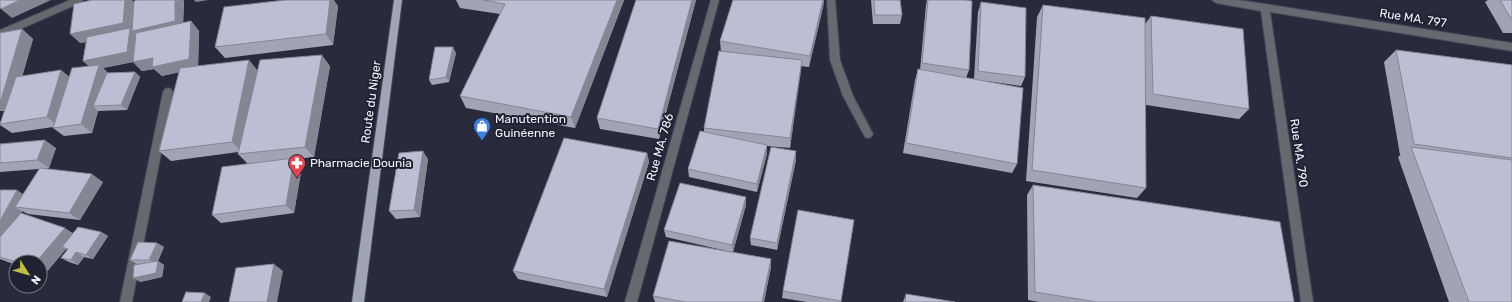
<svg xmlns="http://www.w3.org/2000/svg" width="1512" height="302" font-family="Rubik,sans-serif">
  <rect width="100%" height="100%" fill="#292b3c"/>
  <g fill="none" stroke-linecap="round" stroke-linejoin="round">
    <g stroke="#454757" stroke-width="2">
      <g id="service">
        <polygon points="711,0 719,0 637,302 625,302"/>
        <polygon points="827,0 835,0 840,60 853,96 873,134 871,137 868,138 865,137 843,96 830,60"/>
        <polygon points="168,88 171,89 173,92 132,302 120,302 163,92 165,89"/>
      </g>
    </g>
    <g stroke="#454757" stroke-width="2">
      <g id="minor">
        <polygon points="70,0 83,0 82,2 0,38 0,30"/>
        <polygon points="1212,0 1238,0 1265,4 1512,43 1512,51 1270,12 1313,302 1301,302 1261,11 1216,3"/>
      </g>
    </g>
    <g stroke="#454757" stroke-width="2">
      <polygon id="primary" points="394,0 402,0 364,302 352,302"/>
    </g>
    <use href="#service" fill="#676971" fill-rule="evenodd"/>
    <use href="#minor" fill="#676971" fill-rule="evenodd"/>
    <use href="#primary" fill="#a0a5b6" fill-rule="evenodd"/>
  </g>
  <g fill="#a2a4b6">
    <polygon points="137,0 183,0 184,1 183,23 191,21 199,31 198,66 258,70 330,66 314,157 295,159 302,166 294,213 221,223 212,215 248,164 238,154 238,152 171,161 159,151 179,72 162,76 154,69 142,71 133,62 103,68 108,73 135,72 140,77 127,110 98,111 92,133 64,136 53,128 53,127 12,133 0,125 4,111 0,111 0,33 22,29 33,39 22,76 61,70 69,77 89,66 83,61 86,42 80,43"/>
    <polygon points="456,0 624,0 575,128 466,108 460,96 500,14 460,8"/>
    <polygon points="636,0 696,0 659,139 600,129 597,118"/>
    <polygon points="733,0 824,0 823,7 809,67 801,66 790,148 767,146 767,154 757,192 689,177 688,169 704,132 704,128 721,52 720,41"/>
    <polygon points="871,0 900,0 902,15 900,24 873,24"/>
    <polygon points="927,0 965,0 969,70 966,78 974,79 978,12 981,2 1025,77 1021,86 986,81 1017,164 1012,173 903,153 915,80 918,69 920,70 926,5"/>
    <polygon points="1488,0 1512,0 1512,33 1503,33 1485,2"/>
    <polygon points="1043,5 1145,24 1151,16 1249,109 1239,119 1146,105 1146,188 1137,198 1026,181 1037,17"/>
    <polygon points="338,6 333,45 225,58 215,47"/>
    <polygon points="1396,50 1512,65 1512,302 1449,302 1398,157 1401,155 1400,155 1384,62"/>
    <polygon points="456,53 449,82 432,85 429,80"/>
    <polygon points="0,144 56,148 49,168 44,169 103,182 80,220 28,214 22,211 21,214 73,233 101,232 108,236 93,259 84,257 78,265 69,262 61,258 67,250 66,249 44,275 40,273 40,262 16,262 16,265 0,259 0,190 23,194 39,169 0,172"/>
    <polygon points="796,151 796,160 777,250 751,245 750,238"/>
    <polygon points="647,153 649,162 607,297 518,279 513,271"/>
    <polygon points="428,159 420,217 396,219 389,211"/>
    <polygon points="1033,185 1294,302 1039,302 1028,300 1027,195"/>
    <polygon points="746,205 733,252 771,259 771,267 764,302 655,302 653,296 731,252 666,237 664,230"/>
    <polygon points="854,220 841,302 807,302 782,298 783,291"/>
    <polygon points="157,243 164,247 158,261 164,265 162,277 140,282 141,264 137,264 130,260"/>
    <polygon points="906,294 955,302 903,302"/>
  </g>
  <g fill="#848694">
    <polygon points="20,0 51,0 12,18 1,9"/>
    <polygon points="125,0 132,0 134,3 183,0 184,1 183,30 191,21 199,31 198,68 162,76 154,69 142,71 133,62 103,68 109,74 93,106 98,111 92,133 81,124 93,70 83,61 130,33 80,43 70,34"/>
    <polygon points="194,0 208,0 196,2"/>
    <polygon points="330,0 334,0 338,6 333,45 326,34"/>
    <polygon points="617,0 624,0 575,128 571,117"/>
    <polygon points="692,0 696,0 659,139 658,129"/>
    <polygon points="823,0 824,0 823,7 809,67 810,56"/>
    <polygon points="22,29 33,39 13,109 0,111 0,101"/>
    <polygon points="453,47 456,53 449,82 446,77"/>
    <polygon points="322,55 330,66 314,157 305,147"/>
    <polygon points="249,60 258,71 242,152 232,142"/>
    <polygon points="802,60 801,71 790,148 790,138"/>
    <polygon points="61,70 72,79 58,126 47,117"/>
    <polygon points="135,72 140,77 127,110 121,105"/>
    <polygon points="45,140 56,148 49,168 37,160"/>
    <polygon points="767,145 767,154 757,192 757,184"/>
    <polygon points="423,151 428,159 420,217 414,210"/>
    <polygon points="796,151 796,160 777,250 777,243"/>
    <polygon points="647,153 649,162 607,297 604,289"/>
    <polygon points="294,158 302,166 294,213 286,205"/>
    <polygon points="92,174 103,182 80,220 69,213"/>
    <polygon points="17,190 29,198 15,207 22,211 0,253 0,221"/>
    <polygon points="746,197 746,205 733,252 732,245"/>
    <polygon points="65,228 77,236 62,247 66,249 44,275 40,273 40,262 36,262"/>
    <polygon points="101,232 108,236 93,259 86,255"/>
    <polygon points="157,243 164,247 156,264 149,260"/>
    <polygon points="76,252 84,257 78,265 71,260"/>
    <polygon points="771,259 771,267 764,302 762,302"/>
    <polygon points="158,261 164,265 162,277 140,282 133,278"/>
    <polygon points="274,264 283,271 277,302 267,302"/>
    <polygon points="205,293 211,297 209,302 201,302"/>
  </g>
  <g fill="#bcbfd4" stroke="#848694">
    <polygon points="0,0 20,0 1,9 0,7"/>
    <polygon points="92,0 125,0 123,23 70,34 74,4"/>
    <polygon points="137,0 175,0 175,21 132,31 134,1"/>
    <polygon points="286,0 330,0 326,34 215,47 224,7"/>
    <polygon points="483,0 617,0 571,117 460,96 505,4"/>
    <polygon points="636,0 692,0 658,129 597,118"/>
    <polygon points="733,0 823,0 810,56 720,41"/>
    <polygon points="874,0 900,0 902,15 875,15"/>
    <polygon points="928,0 965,0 972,1 969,70 922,63"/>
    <polygon points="1500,0 1512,0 1512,20"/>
    <polygon points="981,2 1026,8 1025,77 978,71"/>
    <polygon points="1043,5 1145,18 1146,188 1032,170"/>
    <polygon points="1151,16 1243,29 1249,109 1153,94"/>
    <polygon points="191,21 189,59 152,67 153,58 133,62 136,33"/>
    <polygon points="130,28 127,52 83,61 87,37"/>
    <polygon points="22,29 1,100 0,101 0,33"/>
    <polygon points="435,47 453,47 446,77 429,80"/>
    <polygon points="1396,50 1512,65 1512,158 1414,144"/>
    <polygon points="719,51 802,60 790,138 704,128"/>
    <polygon points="322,55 305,147 238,154 260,60"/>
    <polygon points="249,60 232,142 159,151 180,68"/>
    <polygon points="99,65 81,124 53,128 72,68"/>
    <polygon points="918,69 1023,88 1017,164 906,143"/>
    <polygon points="61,70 47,117 0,124 16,77"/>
    <polygon points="135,72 121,105 93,106 107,73"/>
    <polygon points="700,131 767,145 757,184 688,169"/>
    <polygon points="564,138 647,153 604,289 513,271"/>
    <polygon points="45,140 37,160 0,163 0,144"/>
    <polygon points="771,147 796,151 777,243 750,238"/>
    <polygon points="1411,147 1512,160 1512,302 1469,302"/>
    <polygon points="423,151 414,210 389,211 399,153"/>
    <polygon points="294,158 286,205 212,215 222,167"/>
    <polygon points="40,168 92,174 69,213 15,207"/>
    <polygon points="680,183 746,197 732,245 664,230"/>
    <polygon points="1033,185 1280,222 1294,302 1097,302 1035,292"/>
    <polygon points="0,190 17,190 0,221"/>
    <polygon points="798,210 854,220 841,301 783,291"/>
    <polygon points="21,213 65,228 36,262 16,262 0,257 0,237"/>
    <polygon points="78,227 101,232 86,255 76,252 71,260 61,258 68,249 62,247"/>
    <polygon points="669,241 771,259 762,302 685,302 653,296"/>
    <polygon points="138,242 157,243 149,260 130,260"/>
    <polygon points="158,261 156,273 133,278 134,265"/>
    <polygon points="274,264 267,302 229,302 236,268"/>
    <polygon points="186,292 205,293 201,302 182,302"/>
    <polygon points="906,294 955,302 905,302"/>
  </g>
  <defs>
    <g id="shop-pin" transform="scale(0.9)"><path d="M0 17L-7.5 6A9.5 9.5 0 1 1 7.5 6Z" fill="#3f7fe0" stroke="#202231"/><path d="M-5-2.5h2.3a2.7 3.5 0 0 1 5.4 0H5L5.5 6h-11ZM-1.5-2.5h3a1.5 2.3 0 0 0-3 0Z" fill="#fff"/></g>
    <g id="pharmacy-pin" transform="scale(0.9)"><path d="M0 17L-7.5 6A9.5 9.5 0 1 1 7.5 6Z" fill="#e0444e" stroke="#202231"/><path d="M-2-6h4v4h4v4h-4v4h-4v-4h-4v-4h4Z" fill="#fff"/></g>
  </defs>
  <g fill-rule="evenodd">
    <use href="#shop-pin" x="482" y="126"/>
    <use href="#pharmacy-pin" x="297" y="163"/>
  </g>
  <g text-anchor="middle" stroke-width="4" stroke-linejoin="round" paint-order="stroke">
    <g font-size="12" fill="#f3f4fd" stroke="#202231">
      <text transform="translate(1413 18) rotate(9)" y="4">Rue MA. 797</text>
      <text transform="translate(371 102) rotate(-82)" y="4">Route du Niger</text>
      <text transform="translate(660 147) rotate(-74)" y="4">Rue MA. 786</text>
      <text transform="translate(1299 153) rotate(82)" y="4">Rue MA. 790</text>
    </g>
    <g font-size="12" fill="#f3f4fd" stroke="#202231" text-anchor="start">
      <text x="495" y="123">Manutention<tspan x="495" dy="14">Guinéenne</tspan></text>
      <text x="310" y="167">Pharmacie Dounia</text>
    </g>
  </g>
  <g transform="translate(28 274) rotate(127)"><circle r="19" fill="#202231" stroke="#747683"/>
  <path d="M0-3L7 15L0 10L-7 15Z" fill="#bfbe41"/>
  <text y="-6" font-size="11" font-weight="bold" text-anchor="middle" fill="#f3f4fd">N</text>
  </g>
</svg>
